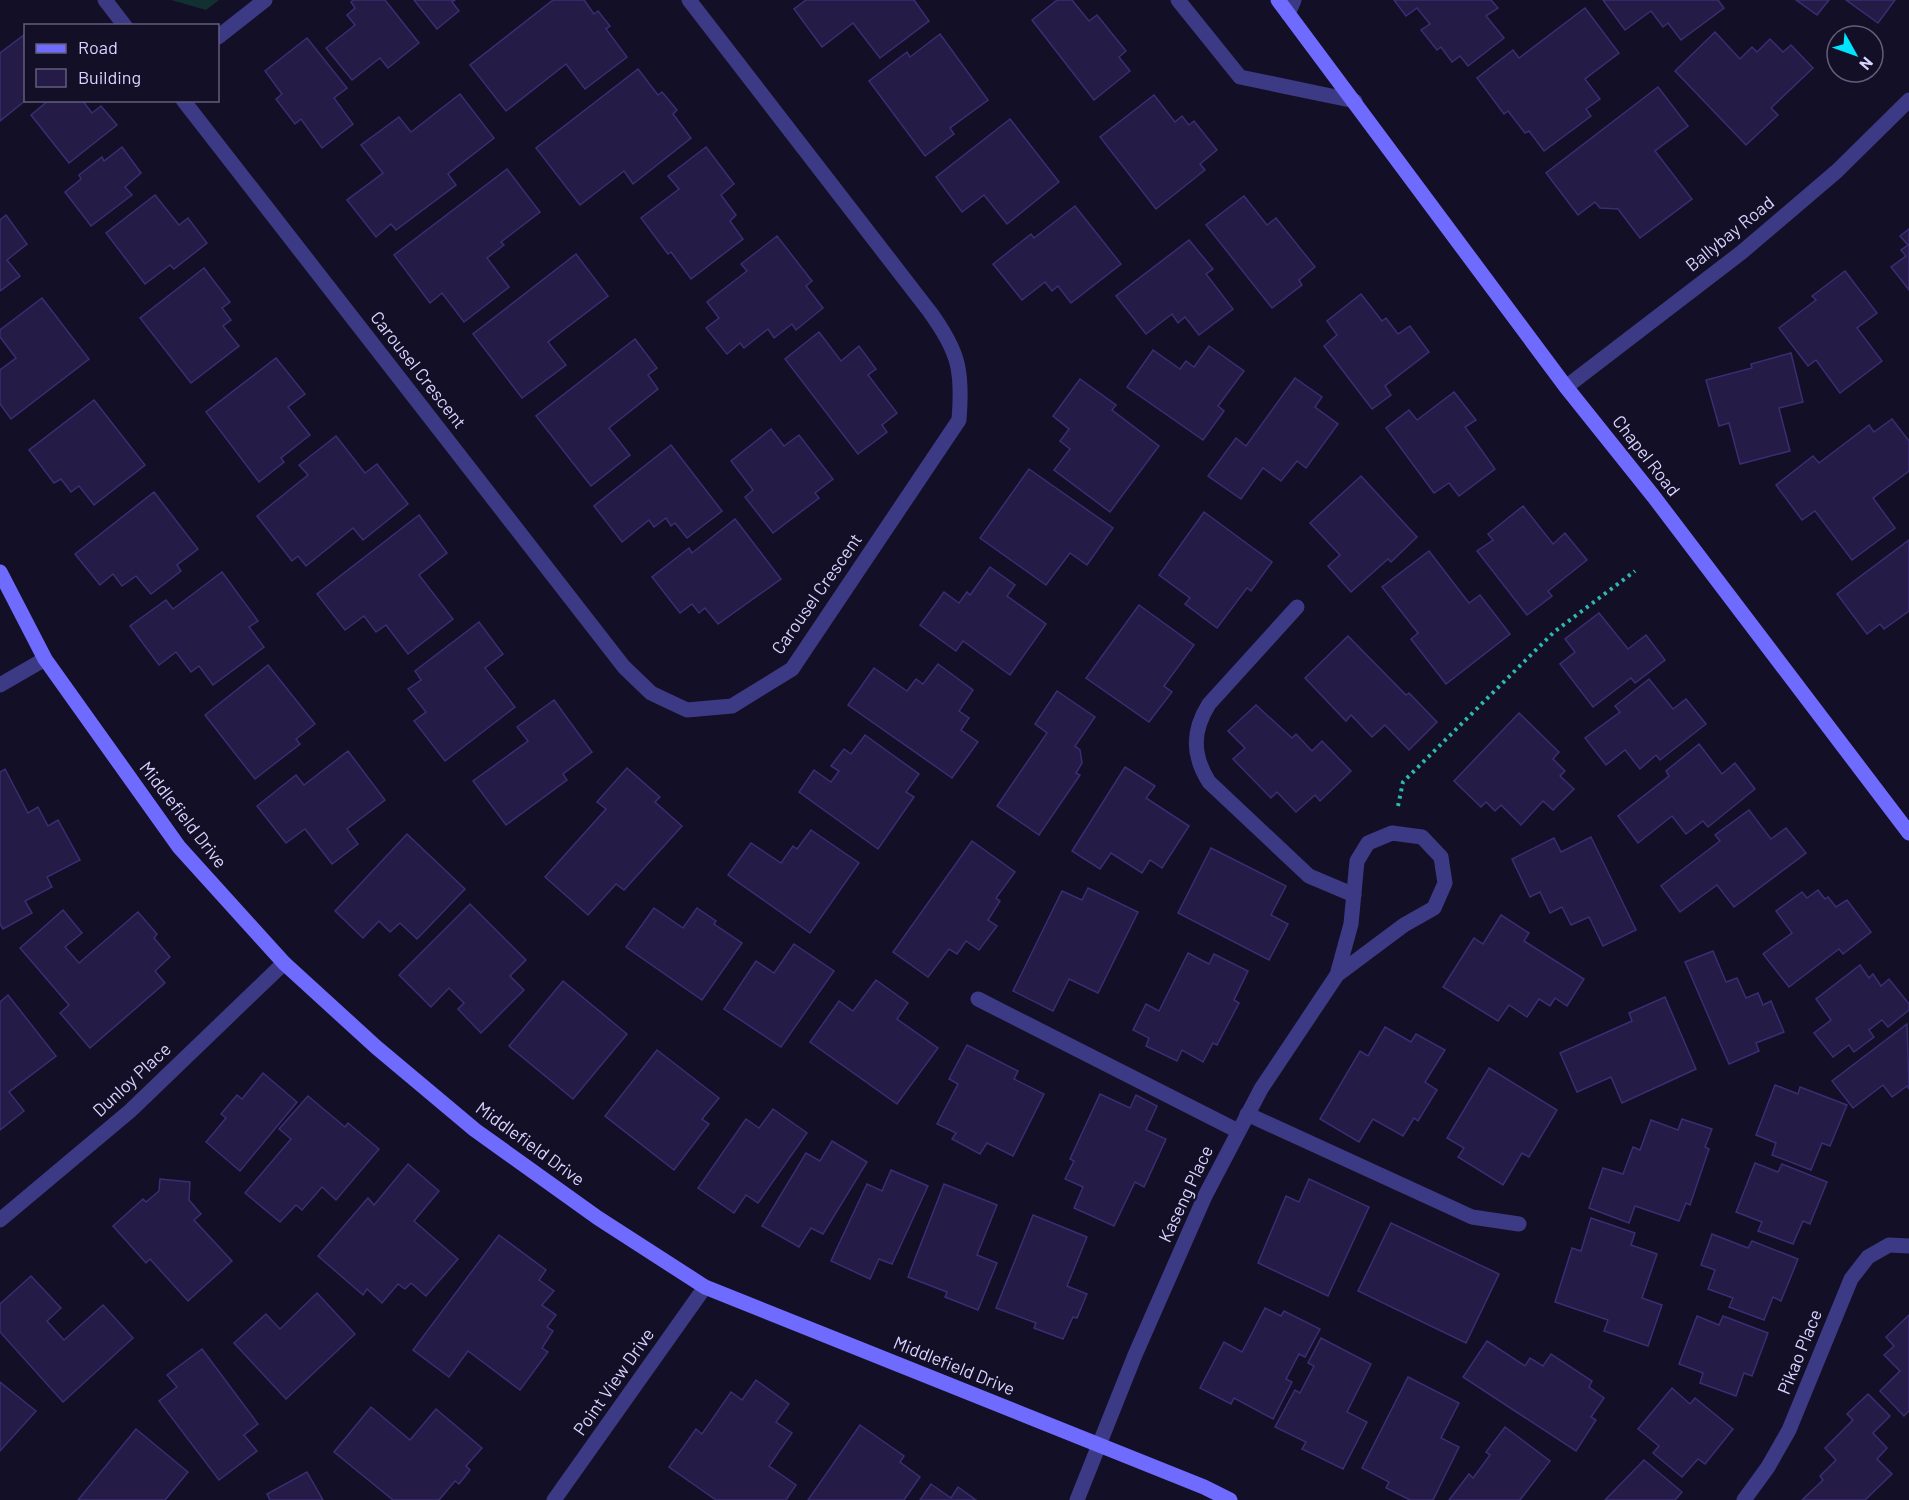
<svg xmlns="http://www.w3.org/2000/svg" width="1909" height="1500" font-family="Barlow,sans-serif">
  <rect width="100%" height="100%" fill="#130f26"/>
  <polygon fill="#12302f" points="171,0 219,0 206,10"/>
  <g fill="#241b47" stroke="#3b2d73" stroke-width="1.5">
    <polygon points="353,0 385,0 419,43 388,68 380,58 352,80 326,48 355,25 347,15 355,8 351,2"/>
    <polygon points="414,0 455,0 452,2 459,11 437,29"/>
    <polygon points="553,0 584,0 594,14 598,11 610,26 606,29 627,57 585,89 566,64 506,111 470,65"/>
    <polygon points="806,0 914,0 929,21 880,58 853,23 822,47 794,9"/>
    <polygon points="1057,0 1072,0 1089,21 1097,15 1126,51 1119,57 1130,71 1094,100 1032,20"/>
    <polygon points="1394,0 1491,0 1498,8 1486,16 1504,38 1468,66 1460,56 1452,62 1441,47 1437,50 1421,30 1430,24 1417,8 1406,16"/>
    <polygon points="1603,0 1718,0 1724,8 1681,40 1668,23 1663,27 1651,11 1625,30"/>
    <polygon points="1796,0 1829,0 1817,15"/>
    <polygon points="1846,0 1895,0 1878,23"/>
    <polygon points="1585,8 1619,53 1585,79 1600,99 1586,109 1591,116 1544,151 1529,131 1525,133 1508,111 1504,114 1477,78 1513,50 1519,58"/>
    <polygon points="1715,32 1740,59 1752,47 1757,52 1770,39 1783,52 1791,45 1813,68 1771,108 1778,115 1746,145 1675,71"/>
    <polygon points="940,34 988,100 950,128 954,134 925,156 869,81 907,52 910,57"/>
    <polygon points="24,35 26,100 0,121 0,53"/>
    <polygon points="307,38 347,88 334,98 353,124 322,148 301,119 295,124 276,99 282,94 265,71"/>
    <polygon points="638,69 658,95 662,92 677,110 673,114 691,138 633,184 624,171 580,205 536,148"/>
    <polygon points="1658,87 1688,126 1655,151 1692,199 1640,238 1618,209 1600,208 1595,202 1578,215 1546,173"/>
    <polygon points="460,94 494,138 448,174 456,185 396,230 391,224 376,237 347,200 383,173 361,145 399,117 411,132"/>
    <polygon points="1154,95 1175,122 1182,116 1189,125 1194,121 1217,150 1200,164 1205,170 1156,209 1100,137"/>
    <polygon points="49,100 82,100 92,113 101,106 117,125 69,163 31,115"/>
    <polygon points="1010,119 1059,182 1007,224 984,195 962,212 936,177"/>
    <polygon points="122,147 141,173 125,187 132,195 91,226 65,192 81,179 79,175 102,157 104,161"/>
    <polygon points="706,147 734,184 721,195 736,215 730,221 743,239 691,279 671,252 668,254 641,218 679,189 668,176"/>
    <polygon points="507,169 540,212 501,242 504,245 487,258 509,287 464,322 442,293 430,303 394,255"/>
    <polygon points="155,195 179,225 188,218 207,243 174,269 170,265 145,284 106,233"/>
    <polygon points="1244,196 1267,225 1276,218 1315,267 1299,280 1302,285 1272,308 1206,225"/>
    <polygon points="1075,206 1121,264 1071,303 1058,286 1052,291 1045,282 1022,300 993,264 1031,234 1034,238"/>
    <polygon points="6,215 27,244 7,260 20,276 0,291 0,220"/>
    <polygon points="1909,229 1909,290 1891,267 1906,256 1901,250 1908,245 1900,236"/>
    <polygon points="777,236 812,281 806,286 823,308 796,330 792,324 774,338 768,329 744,348 740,343 727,354 706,328 719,318 707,302 747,271 741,264"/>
    <polygon points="1189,240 1213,269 1206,274 1233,309 1199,335 1185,317 1178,323 1172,314 1146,334 1116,296"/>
    <polygon points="576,254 608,296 548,342 566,365 522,398 473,334"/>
    <polygon points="204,268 230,302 222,308 231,320 223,326 239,346 191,383 140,318"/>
    <polygon points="1845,271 1877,313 1857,328 1882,361 1840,393 1816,360 1808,366 1779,328 1816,300 1812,296"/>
    <polygon points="1361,294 1382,321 1386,318 1398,334 1410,326 1429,352 1385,386 1391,395 1372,409 1324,346 1337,335 1327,321"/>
    <polygon points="42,298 89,359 11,419 0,404 0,370 16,358 0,337 0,330"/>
    <polygon points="819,332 841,361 859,346 876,369 868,375 897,413 882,425 887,432 858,454 785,359"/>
    <polygon points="635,339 657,368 648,375 658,389 609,428 630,455 591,486 536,416"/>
    <polygon points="1209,346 1244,371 1218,406 1224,411 1203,440 1127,387 1153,350 1180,369 1186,361 1194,367"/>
    <polygon points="1791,353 1803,402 1779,408 1790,451 1740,464 1729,423 1719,426 1706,380 1752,368 1751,364"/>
    <polygon points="276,358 305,394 288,407 310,435 281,458 284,462 259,482 206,412"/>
    <polygon points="1295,378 1322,397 1315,407 1338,424 1306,468 1297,461 1281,481 1263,468 1241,499 1208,476 1236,438 1246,446"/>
    <polygon points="1080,379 1116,405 1112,410 1159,446 1110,512 1054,470 1070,449 1060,441 1069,429 1053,416"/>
    <polygon points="1454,392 1476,420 1465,427 1495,469 1459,496 1449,483 1434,493 1386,428 1409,410 1417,420"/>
    <polygon points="94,400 145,465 94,505 79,486 71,492 61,479 54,483 29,450"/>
    <polygon points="1892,419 1909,441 1909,471 1873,498 1895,528 1852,560 1815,511 1802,520 1776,485 1813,456 1819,463 1869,425 1874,432"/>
    <polygon points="771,429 784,446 799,435 833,479 815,493 819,498 773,533 745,497 753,490 731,461"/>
    <polygon points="336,436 365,473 377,464 408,504 363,540 353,528 306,566 298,556 292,561 257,516 308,475 299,465"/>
    <polygon points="671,445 722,511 687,538 675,523 671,526 666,518 654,527 649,520 622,542 594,506"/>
    <polygon points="1029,469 1113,528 1087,565 1070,553 1046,585 980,538"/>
    <polygon points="1361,476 1417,537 1391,562 1388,559 1351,592 1328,566 1340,555 1310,523"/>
    <polygon points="154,492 198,549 177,565 181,571 151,594 136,576 122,586 113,574 100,585 75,554"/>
    <polygon points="1523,506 1553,544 1565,533 1587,560 1548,591 1552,596 1527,615 1477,551 1493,540 1488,534"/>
    <polygon points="1204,512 1272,562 1251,591 1247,588 1217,628 1185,604 1190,598 1159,575"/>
    <polygon points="419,515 447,553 419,575 453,619 408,654 386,625 376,632 364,616 345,630 317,594"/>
    <polygon points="735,519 781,579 718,624 705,608 699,613 692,604 680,613 652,577 689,548 692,553"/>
    <polygon points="1909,540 1909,611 1884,629 1880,624 1867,634 1837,594"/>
    <polygon points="1429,551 1469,603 1480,595 1510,634 1446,684 1411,639 1418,633 1382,587"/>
    <polygon points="990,567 1015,585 1007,596 1046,624 1010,675 963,641 956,651 920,625 944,592 959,603 967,592 970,595"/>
    <polygon points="222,572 258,621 249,627 264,647 213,685 199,666 191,672 176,652 159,665 130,626 166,600 173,609"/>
    <polygon points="1139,605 1194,645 1164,686 1172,692 1149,722 1086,678"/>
    <polygon points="1599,613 1628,649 1646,635 1665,660 1635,683 1631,678 1593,707 1560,664 1575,652 1565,639"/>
    <polygon points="479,622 503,654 485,668 515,707 445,761 414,721 426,712 408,689 421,680 415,671"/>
    <polygon points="1348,636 1406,695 1409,693 1437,722 1409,750 1385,725 1372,737 1351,715 1346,721 1305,678"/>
    <polygon points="938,664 973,690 959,711 969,718 961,730 978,742 952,778 848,705 874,668 907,691 916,679 923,684"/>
    <polygon points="268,665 315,724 296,739 300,744 255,779 205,715"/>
    <polygon points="1649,679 1673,709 1686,699 1706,724 1660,760 1656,755 1640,769 1625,750 1606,765 1585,738 1620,712 1615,706"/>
    <polygon points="1057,691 1095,717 1075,746 1080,750 1082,763 1076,773 1080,775 1039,835 997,806 1047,733 1035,724"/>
    <polygon points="554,700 592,752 563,774 567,780 506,825 473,781 528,741 517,727"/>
    <polygon points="1256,705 1292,738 1296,734 1312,751 1322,741 1351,771 1320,801 1315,795 1296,812 1277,792 1271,798 1233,759 1245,748 1228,731"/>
    <polygon points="1519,713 1559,752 1553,759 1565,771 1560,776 1574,789 1553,810 1543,801 1521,825 1501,805 1495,811 1486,802 1481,807 1454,781"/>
    <polygon points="865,735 919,774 906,792 914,797 878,849 799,792 814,770 831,782 839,771 831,766 844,749 851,754"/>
    <polygon points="1699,744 1722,774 1735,763 1755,789 1708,827 1703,821 1686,834 1672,816 1638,843 1618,816 1669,776 1666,771"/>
    <polygon points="348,751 385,800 347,829 358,844 332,864 305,829 286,843 257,806 296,775 304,785"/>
    <polygon points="1125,767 1155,786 1146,798 1189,826 1162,868 1150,860 1142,873 1111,853 1100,869 1072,851"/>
    <polygon points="627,768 660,797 655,802 682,826 624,890 616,884 588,915 545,877 606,809 597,802"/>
    <polygon points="5,769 28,813 38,807 48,826 58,820 80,860 47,877 52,887 25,901 32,913 3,929 0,924 0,772"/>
    <polygon points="1749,810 1771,839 1786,828 1806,853 1734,907 1717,885 1680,912 1661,886 1720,841 1715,835"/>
    <polygon points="811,830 859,863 810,933 728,875 751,843 781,863 793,846 797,849"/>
    <polygon points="407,834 465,889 417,939 400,923 390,932 379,921 363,938 335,911"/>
    <polygon points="1591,837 1636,930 1603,946 1589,917 1571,925 1562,907 1550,913 1540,892 1530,897 1512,859 1554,838 1561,852"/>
    <polygon points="972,841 1015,872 996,898 1000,901 988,920 997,926 979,950 966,941 957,954 949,949 928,977 893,952"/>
    <polygon points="1211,848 1286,886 1271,915 1288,924 1269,960 1178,913"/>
    <polygon points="1088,888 1138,912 1098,993 1069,979 1053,1011 1013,991 1062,891 1082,900"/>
    <polygon points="1818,890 1825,899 1828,897 1836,907 1847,900 1871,932 1843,954 1839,949 1789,987 1763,954 1792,933 1776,911 1802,892 1807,898"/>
    <polygon points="470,904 526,960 510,976 524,990 481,1033 458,1009 464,1003 449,988 431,1007 399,975"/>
    <polygon points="654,908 683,928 697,908 716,921 714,924 742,943 702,1000 626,947"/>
    <polygon points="63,910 82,933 65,947 79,963 138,912 157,934 154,938 170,957 155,971 165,983 90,1048 60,1013 69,1005 20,948"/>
    <polygon points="1501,915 1529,933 1524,941 1584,979 1567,1006 1555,998 1550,1006 1539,999 1527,1017 1509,1005 1498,1021 1443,987 1474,938 1483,944"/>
    <polygon points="794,944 834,971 781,1047 724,1009 756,961 774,973"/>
    <polygon points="1713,951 1726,982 1737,978 1746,998 1758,993 1763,1005 1771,1001 1784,1032 1756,1043 1759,1051 1729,1064 1685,962"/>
    <polygon points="1188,953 1209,964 1214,954 1248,971 1234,1000 1239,1003 1217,1045 1213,1043 1203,1062 1182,1050 1177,1061 1146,1046 1149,1038 1133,1030 1146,1004 1159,1011"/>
    <polygon points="1860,965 1869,978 1873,974 1881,986 1889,979 1909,1004 1909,1010 1888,1027 1882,1020 1869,1030 1874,1037 1854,1052 1849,1045 1833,1057 1814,1033 1831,1020 1816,999"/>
    <polygon points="876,980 908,1003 897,1019 938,1048 897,1104 810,1042 839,1001 853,1011"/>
    <polygon points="563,981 627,1034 573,1099 509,1046"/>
    <polygon points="8,995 56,1056 9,1092 24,1111 0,1130 0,1002"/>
    <polygon points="1665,997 1696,1069 1622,1103 1611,1077 1577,1092 1560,1053 1632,1021 1629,1013"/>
    <polygon points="1907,1024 1909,1089 1907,1086 1892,1097 1883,1085 1853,1108 1832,1081"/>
    <polygon points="1385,1027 1411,1042 1416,1034 1445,1050 1425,1082 1437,1090 1418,1121 1414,1118 1403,1136 1373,1119 1359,1142 1320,1119 1360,1051 1368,1056"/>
    <polygon points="967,1045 1018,1071 1014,1079 1044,1094 1013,1156 987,1143 980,1154 952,1139 956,1133 937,1124 958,1084 949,1079"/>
    <polygon points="657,1050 719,1098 702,1119 709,1124 674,1170 605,1116"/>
    <polygon points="1489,1068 1557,1110 1529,1157 1522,1153 1503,1185 1458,1157 1464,1148 1447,1138"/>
    <polygon points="263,1073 297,1102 240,1171 206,1142 226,1118 221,1114 237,1095 242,1099"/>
    <polygon points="1775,1085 1798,1094 1800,1087 1847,1105 1830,1146 1822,1143 1811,1170 1772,1155 1776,1143 1756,1135"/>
    <polygon points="1100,1094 1130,1108 1136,1095 1157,1106 1146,1130 1166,1139 1144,1187 1135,1182 1114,1226 1074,1208 1083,1187 1065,1179 1074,1161 1070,1159"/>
    <polygon points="308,1096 345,1127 348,1123 379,1149 336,1200 322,1187 302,1210 296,1205 280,1222 245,1193 291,1139 279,1129"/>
    <polygon points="773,1109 807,1133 758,1203 746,1195 734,1213 698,1188 746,1119 759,1128"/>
    <polygon points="1682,1119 1712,1129 1705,1147 1709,1149 1690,1205 1686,1203 1679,1221 1635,1206 1629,1223 1589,1208 1603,1168 1623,1174 1633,1147 1640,1150 1651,1120 1678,1130"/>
    <polygon points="832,1141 867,1162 823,1234 811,1228 799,1247 762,1226 806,1153 820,1161"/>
    <polygon points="1755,1163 1778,1172 1782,1164 1827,1182 1810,1224 1803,1221 1793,1244 1758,1231 1762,1222 1736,1212"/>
    <polygon points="408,1164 439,1191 414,1221 458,1259 426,1296 411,1283 405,1289 398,1284 382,1303 367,1289 363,1295 318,1256 368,1198 374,1205"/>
    <polygon points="891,1170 928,1186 892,1264 879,1259 870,1279 831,1261 867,1184 882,1191"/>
    <polygon points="160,1179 190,1182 189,1200 201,1214 194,1220 232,1261 188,1301 150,1259 146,1263 113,1226 143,1199 146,1202 159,1191"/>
    <polygon points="1309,1179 1369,1207 1328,1296 1258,1263 1286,1196 1299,1202"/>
    <polygon points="944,1184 997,1205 977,1255 997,1263 978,1310 945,1297 947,1292 908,1277"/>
    <polygon points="1033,1215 1087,1237 1067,1286 1087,1294 1077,1318 1073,1317 1063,1339 1034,1328 1036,1323 996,1308"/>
    <polygon points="1591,1218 1635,1233 1631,1245 1657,1254 1642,1298 1662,1305 1648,1346 1604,1331 1608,1320 1555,1302 1572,1248 1581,1251"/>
    <polygon points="1391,1223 1499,1274 1466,1343 1358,1291"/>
    <polygon points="1712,1234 1748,1248 1752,1241 1798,1259 1781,1301 1773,1297 1764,1320 1729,1307 1733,1298 1708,1289 1715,1270 1701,1265"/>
    <polygon points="499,1235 546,1270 539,1280 554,1291 542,1305 556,1315 547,1327 553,1331 542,1348 548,1352 520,1390 468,1351 449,1377 413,1350"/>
    <polygon points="31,1276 61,1308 47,1321 64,1340 103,1305 133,1338 63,1402 0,1332 0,1304"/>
    <polygon points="317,1293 355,1334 286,1399 234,1343 266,1314 280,1329"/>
    <polygon points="1265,1308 1281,1316 1284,1311 1320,1329 1305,1357 1299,1354 1286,1379 1292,1382 1273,1419 1234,1398 1231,1404 1200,1388 1224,1342 1242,1352"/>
    <polygon points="1909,1315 1909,1411 1904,1416 1880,1391 1900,1371 1884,1355 1894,1346 1886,1337"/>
    <polygon points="1697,1316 1719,1325 1723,1316 1768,1333 1752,1376 1744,1373 1736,1396 1700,1383 1703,1373 1679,1364"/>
    <polygon points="1321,1338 1371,1364 1347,1412 1367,1422 1343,1469 1302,1449 1306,1442 1275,1427 1295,1390 1300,1393 1314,1366 1308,1363"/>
    <polygon points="1487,1341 1525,1366 1530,1358 1543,1366 1551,1354 1592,1381 1589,1387 1604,1398 1591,1417 1596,1420 1576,1451 1463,1377"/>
    <polygon points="202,1349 258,1424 244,1435 257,1451 219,1480 159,1401 177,1387 167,1375"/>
    <polygon points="1408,1377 1459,1403 1441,1438 1459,1447 1433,1500 1410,1500 1386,1488 1389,1482 1362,1468"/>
    <polygon points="756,1380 789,1404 776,1422 792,1433 769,1466 796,1485 786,1500 716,1500 669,1467 696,1429 702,1434 731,1392 742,1400"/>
    <polygon points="0,1382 36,1411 0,1451"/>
    <polygon points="1672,1388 1690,1404 1695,1398 1733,1429 1705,1464 1698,1459 1682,1477 1653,1453 1659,1446 1638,1429"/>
    <polygon points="1868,1394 1890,1416 1873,1433 1887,1448 1877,1459 1892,1474 1865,1500 1802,1500 1823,1480 1820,1476 1836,1460 1825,1448 1853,1420 1847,1414"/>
    <polygon points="371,1407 410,1440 436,1409 482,1448 466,1466 470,1470 459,1484 455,1481 439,1500 393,1500 334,1452"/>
    <polygon points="860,1425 904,1456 900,1462 920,1477 904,1500 808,1500"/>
    <polygon points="1505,1427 1550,1461 1520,1500 1449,1500 1469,1474 1473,1478 1490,1455 1486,1452"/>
    <polygon points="136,1429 188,1472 165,1500 78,1500"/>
    <polygon points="1644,1460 1682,1492 1675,1500 1605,1500"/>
    <polygon points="307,1472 323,1500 270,1500 267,1494"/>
    <polygon points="931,1484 951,1498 958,1487 976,1500 920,1500"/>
  </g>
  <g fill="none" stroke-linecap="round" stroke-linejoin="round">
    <polyline stroke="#2fb8b0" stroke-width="4" stroke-dasharray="3 4.5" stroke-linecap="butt" points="1398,806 1403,782 1554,632 1635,571"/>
    <g stroke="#3d3a85" stroke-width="15">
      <path d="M1297,607L1209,704C1192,731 1192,755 1209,782L1309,876L1354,895"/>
      <polyline points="978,999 1238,1131"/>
      <polyline points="1247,1114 1472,1217 1519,1224"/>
    </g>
    <g stroke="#3d3a85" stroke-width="15">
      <polyline points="105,0 125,26"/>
      <polyline points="1178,0 1240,77 1355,101"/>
      <polyline points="1288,14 1294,0"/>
      <polyline points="218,37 265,0"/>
      <path d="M183,100L624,667L651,693L687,710L732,706L792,669L959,420C963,371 959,352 930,312L689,0"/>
      <polyline points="1566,387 1742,252 1837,171 1909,100"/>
      <polyline points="0,685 45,659"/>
      <polyline points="0,1220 130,1111 284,963"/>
      <polyline points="554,1500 705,1287"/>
      <polyline points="1077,1500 1135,1355 1205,1196 1261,1089 1337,975 1351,924 1357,861 1368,843 1392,833 1422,837 1441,857 1445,883 1434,908 1404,925 1337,975"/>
      <polyline points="1744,1500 1768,1467 1789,1430 1851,1279 1868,1257 1889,1245 1909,1246"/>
    </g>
    <g stroke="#6f6bff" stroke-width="15">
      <polyline points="1278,0 1566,387 1654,497 1909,833"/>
      <polyline points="0,572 45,659 179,847 284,963 376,1047 475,1130 598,1218 705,1287 1204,1487 1230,1500"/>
    </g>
  </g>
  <g text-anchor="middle" stroke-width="4.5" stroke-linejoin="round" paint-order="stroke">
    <g font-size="18" fill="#d9d4ff" stroke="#130f26">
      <text transform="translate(1730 234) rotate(-39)" y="6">Ballybay Road</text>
      <text transform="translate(418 370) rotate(52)" y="6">Carousel Crescent</text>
      <text transform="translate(1646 456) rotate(52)" y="6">Chapel Road</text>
      <text transform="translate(817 594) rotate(-55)" y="6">Carousel Crescent</text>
      <text transform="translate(183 815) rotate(52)" y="6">Middlefield Drive</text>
      <text transform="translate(132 1080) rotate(-43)" y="6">Dunloy Place</text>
      <text transform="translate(530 1144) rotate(36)" y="6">Middlefield Drive</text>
      <text transform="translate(1186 1194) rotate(-65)" y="6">Kaseng Place</text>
      <text transform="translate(1800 1352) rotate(-68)" y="6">Pikao Place</text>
      <text transform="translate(954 1366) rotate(22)" y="6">Middlefield Drive</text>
      <text transform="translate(614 1382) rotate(-55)" y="6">Point View Drive</text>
    </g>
  </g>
  <rect x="24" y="24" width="195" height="78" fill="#130f26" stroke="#625e7d" stroke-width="1.5"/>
  <rect x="36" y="44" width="30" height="9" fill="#6f6bff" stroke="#625e7d" stroke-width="1.5"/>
  <text x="78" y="54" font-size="18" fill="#d9d4ff">Road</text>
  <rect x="36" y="69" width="30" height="18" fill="#241b47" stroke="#625e7d" stroke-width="1.5"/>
  <text x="78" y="84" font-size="18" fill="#d9d4ff">Building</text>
  <g transform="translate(1855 54) rotate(130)"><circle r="28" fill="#130f26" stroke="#625e7d" stroke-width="1.5"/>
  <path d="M0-4.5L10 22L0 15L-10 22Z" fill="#00e5ff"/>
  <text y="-9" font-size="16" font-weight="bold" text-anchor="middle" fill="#d9d4ff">N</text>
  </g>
</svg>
